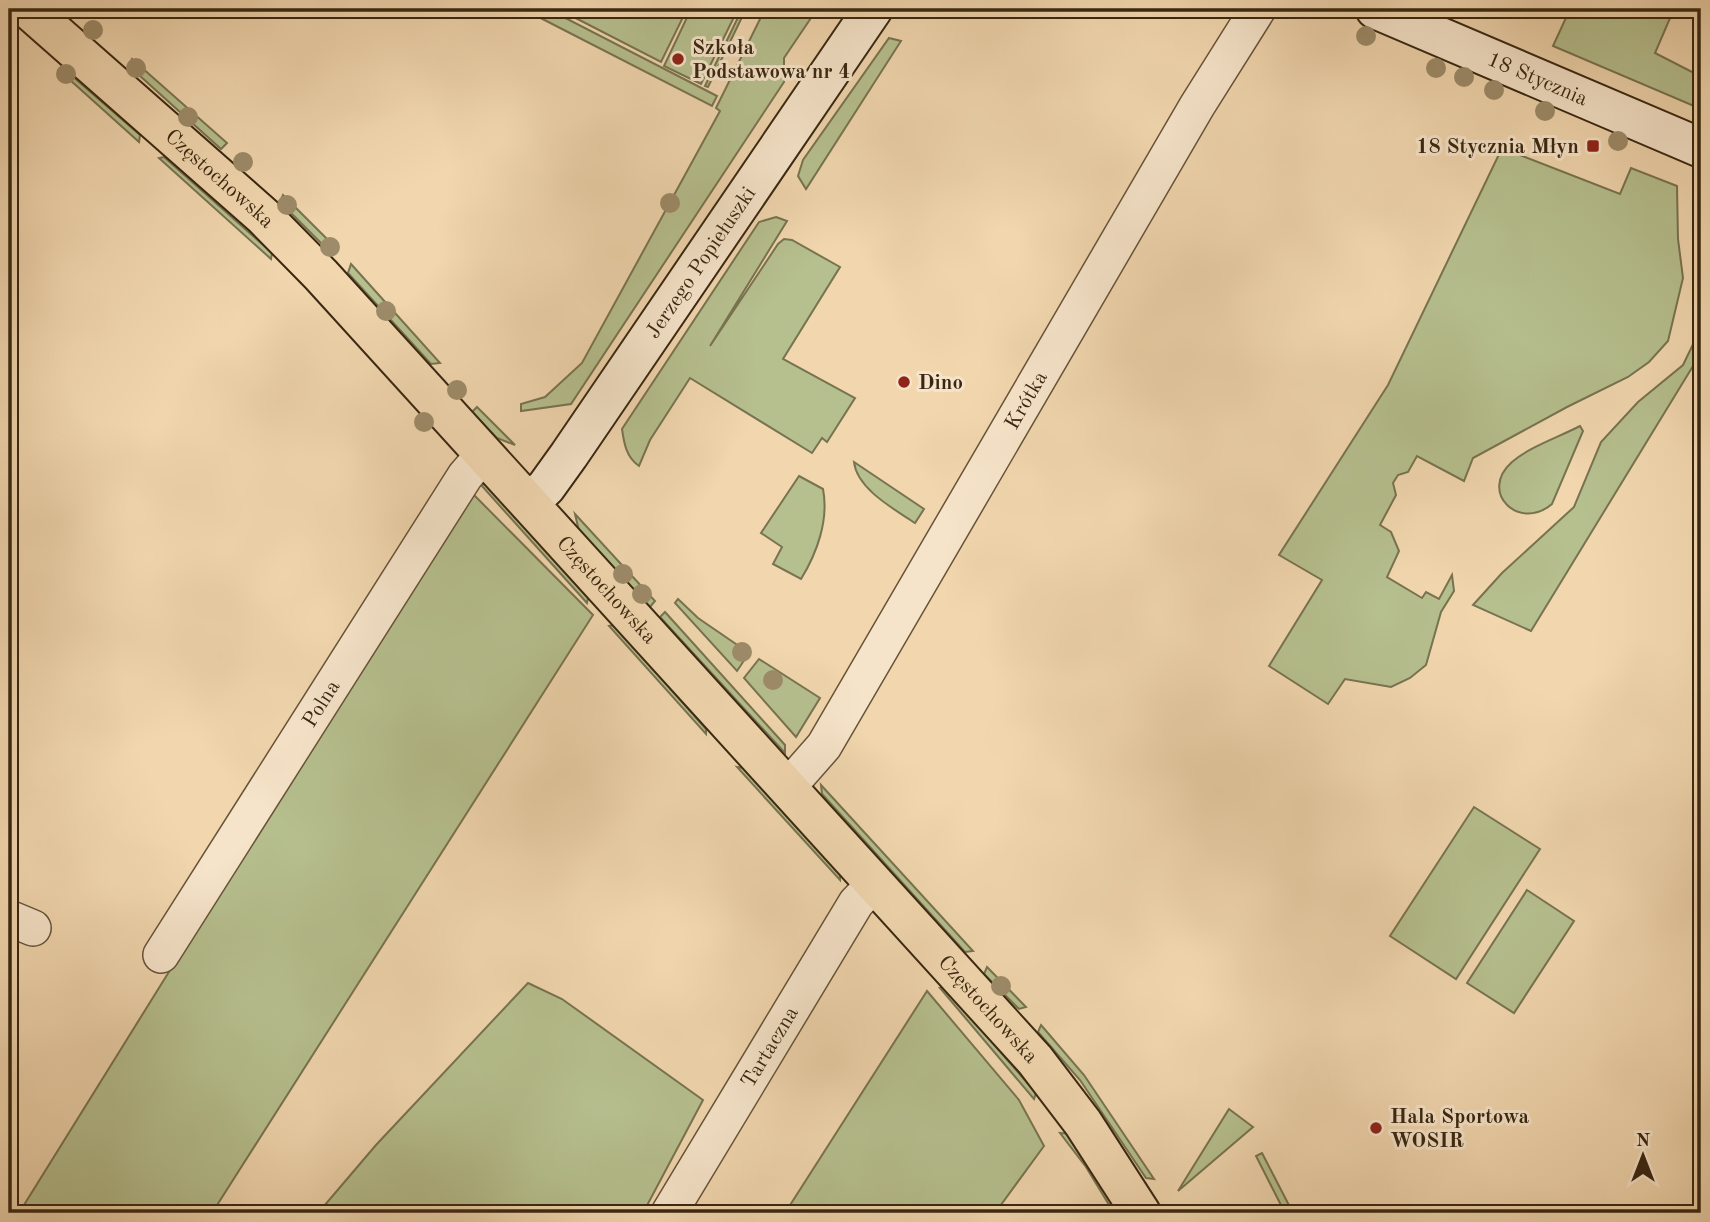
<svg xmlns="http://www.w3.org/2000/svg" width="1710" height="1222" font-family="'Old Standard TT',serif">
  <rect width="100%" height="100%" fill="#f1d6ae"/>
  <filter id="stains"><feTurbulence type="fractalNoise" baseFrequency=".00286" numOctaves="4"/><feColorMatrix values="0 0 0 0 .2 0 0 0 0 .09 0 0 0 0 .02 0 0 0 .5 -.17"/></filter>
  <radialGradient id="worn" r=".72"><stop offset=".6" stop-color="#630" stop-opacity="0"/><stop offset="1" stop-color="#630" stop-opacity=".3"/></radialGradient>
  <g fill="#b6bf8e" stroke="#787350" stroke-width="2">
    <polygon points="523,9 548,9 717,96 712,106"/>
    <polygon points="558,9 687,9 661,62"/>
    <polygon points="691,9 738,9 701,84 664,66"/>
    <polygon points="742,9 746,9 708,87 705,86"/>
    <polygon points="765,9 817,9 784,58 784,82 571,404 521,411 521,404 545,397 582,363 720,111 716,108"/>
    <polygon points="1570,9 1610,9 1607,15 1614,18 1619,9 1674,9 1655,53 1700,76 1698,82 1701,84 1701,109 1553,46"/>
    <polygon points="889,38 901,41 806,189 798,176 803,160"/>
    <polygon points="132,59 227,143 221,149 129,66"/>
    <polygon points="64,69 140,135 139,142 59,70"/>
    <polygon points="1502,148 1620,194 1631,168 1677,186 1678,239 1683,278 1668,341 1649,362 1628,377 1567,407 1473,458 1464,481 1417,456 1408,472 1398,475 1393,483 1396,495 1380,525 1391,532 1399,551 1387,577 1422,598 1426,592 1439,599 1452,575 1454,591 1441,612 1426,665 1410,678 1391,687 1345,679 1328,704 1269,666 1322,580 1279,555 1388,385"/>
    <polygon points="164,157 272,253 271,259 159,158"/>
    <polygon points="283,195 336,248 329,251 280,202"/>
    <path d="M776,217L787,221L710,346L778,244L784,239L792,240L840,267L783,359L855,398L827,442L822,438L812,453L690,378L650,440L639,466C626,457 624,443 622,429L759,222Z"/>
    <polygon points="351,264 440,363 431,364 348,273"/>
    <polygon points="1701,319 1701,353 1531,631 1473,605 1502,573 1574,507 1601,442 1638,402 1683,365 1698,334"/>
    <polygon points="477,407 515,445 497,438 472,412"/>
    <path d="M1580,426L1583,431L1552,504C1519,532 1478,492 1512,462C1529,447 1559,437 1580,426Z"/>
    <path d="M854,462L924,509L915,523C894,509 857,489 854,462Z"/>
    <path d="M799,476L823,489C829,520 817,553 801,579L773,564L782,547L761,533Z"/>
    <polygon points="486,483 588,598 587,603 481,485"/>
    <polygon points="473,494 593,615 212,1213 19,1213 213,901"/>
    <polygon points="575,514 655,601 650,607 579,531"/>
    <polygon points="678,599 698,618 749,653 737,671 675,603"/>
    <polygon points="665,612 785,745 785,753 660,617"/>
    <polygon points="614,625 706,729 706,734 609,626"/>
    <polygon points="759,659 820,698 796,737 744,678"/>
    <polygon points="737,767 744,768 840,874 840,880"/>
    <polygon points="821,785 973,951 965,952 822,794"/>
    <polygon points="1474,807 1540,849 1456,979 1390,936"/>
    <polygon points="1527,890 1574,921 1514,1013 1467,983"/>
    <polygon points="987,967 1026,1007 1019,1009 984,974"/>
    <polygon points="528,983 562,999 703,1100 643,1213 318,1213 376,1145"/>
    <polygon points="940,988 945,988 1036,1093 1034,1099"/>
    <polygon points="927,991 1019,1100 1044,1146 995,1213 785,1213"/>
    <polygon points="1041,1025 1084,1075 1154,1179 1146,1178 1080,1080 1038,1032"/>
    <polygon points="1229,1109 1253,1127 1178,1191"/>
    <polygon points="1060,1133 1072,1134 1117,1206 1114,1213 1086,1167"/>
    <polygon points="1262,1153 1293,1213 1285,1213 1256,1156"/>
  </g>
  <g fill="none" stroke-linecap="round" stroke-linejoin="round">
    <g stroke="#675338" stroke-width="38">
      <g id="minor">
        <path id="s1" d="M788,787L824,746L1197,106L1258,9"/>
        <polyline points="9,918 33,928"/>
        <path id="s2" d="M161,955L465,476L484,454"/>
        <path id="s3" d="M669,1213L856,903L875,883"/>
      </g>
    </g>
    <g stroke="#392711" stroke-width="42">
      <g id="secondary">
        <path id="s4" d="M1375,9L1701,148"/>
        <path id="s5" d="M529,503L546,487L569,455L873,9"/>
      </g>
    </g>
    <g stroke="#392711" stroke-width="42">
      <g id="primary">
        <path id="s6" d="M28,9L263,216L321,275L1035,1060L1083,1123L1141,1213"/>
      </g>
    </g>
    <use href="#minor" stroke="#f6e4ca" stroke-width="35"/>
    <use href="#secondary" stroke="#f6e4ca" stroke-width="38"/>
    <use href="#primary" stroke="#f1d6ae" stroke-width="38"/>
  </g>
  <g fill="#9d8b69">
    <circle cx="93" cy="30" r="10"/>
    <circle cx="1366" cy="36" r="10"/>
    <circle cx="136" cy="68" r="10"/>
    <circle cx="1436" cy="68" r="10"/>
    <circle cx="66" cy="74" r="10"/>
    <circle cx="1464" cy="77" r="10"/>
    <circle cx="1494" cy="90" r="10"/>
    <circle cx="1545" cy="111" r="10"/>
    <circle cx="188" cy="117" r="10"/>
    <circle cx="1618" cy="141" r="10"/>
    <circle cx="243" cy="162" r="10"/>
    <circle cx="670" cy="203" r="10"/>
    <circle cx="287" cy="205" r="10"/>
    <circle cx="330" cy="247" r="10"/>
    <circle cx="386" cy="311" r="10"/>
    <circle cx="457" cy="390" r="10"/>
    <circle cx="424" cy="422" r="10"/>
    <circle cx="623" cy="574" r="10"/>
    <circle cx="642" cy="594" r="10"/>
    <circle cx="742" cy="652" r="10"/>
    <circle cx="773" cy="680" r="10"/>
    <circle cx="1001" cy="986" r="10"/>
  </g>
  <g fill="#8f2418" stroke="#f6e4ca" stroke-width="2.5">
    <circle cx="678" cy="59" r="7"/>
    <rect x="1586" y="139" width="14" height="14" rx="3.5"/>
    <circle cx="904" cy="382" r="7"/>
    <circle cx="1376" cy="1128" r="7"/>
  </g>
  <g text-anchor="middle" stroke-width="6" stroke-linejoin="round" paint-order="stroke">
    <g font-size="21" font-weight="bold" fill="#392711" stroke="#f6e4ca" text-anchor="start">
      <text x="692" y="54">Szkoła<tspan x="692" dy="24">Podstawowa nr 4</tspan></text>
      <text x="1579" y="153" text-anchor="end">18 Stycznia Młyn</text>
      <text x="918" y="389">Dino</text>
      <text x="1390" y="1123">Hala Sportowa<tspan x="1390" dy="24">WOSIR</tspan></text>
    </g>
    <g font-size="21" fill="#392711" stroke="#f6e4ca">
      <text dy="7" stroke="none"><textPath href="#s4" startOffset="177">18 Stycznia</textPath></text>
      <text dy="7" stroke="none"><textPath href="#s6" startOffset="256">Częstochowska</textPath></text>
      <text dy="7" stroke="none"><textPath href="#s5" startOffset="296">Jerzego Popiełuszki</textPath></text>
      <text dy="7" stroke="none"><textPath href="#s1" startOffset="455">Krótka</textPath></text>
      <text dy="7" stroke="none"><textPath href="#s6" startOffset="821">Częstochowska</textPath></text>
      <text dy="7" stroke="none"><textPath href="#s2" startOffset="298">Polna</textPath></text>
      <text dy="7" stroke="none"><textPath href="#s6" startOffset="1388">Częstochowska</textPath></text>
      <text dy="7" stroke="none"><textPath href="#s3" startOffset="194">Tartaczna</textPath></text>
    </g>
  </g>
  <rect width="1710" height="1222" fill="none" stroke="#f1d6ae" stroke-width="35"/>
  <rect x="10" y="10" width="1689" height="1201" fill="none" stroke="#392711" stroke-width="3.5"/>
  <rect x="18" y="18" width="1675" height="1187" fill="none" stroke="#392711" stroke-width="2"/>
  <g transform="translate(1643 1156)" stroke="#f6e4ca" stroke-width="5" paint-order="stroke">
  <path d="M0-5L12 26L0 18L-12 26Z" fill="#392711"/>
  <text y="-10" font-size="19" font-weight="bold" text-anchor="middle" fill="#392711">N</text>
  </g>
  <rect width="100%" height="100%" filter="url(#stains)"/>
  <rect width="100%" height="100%" fill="url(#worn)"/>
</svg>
